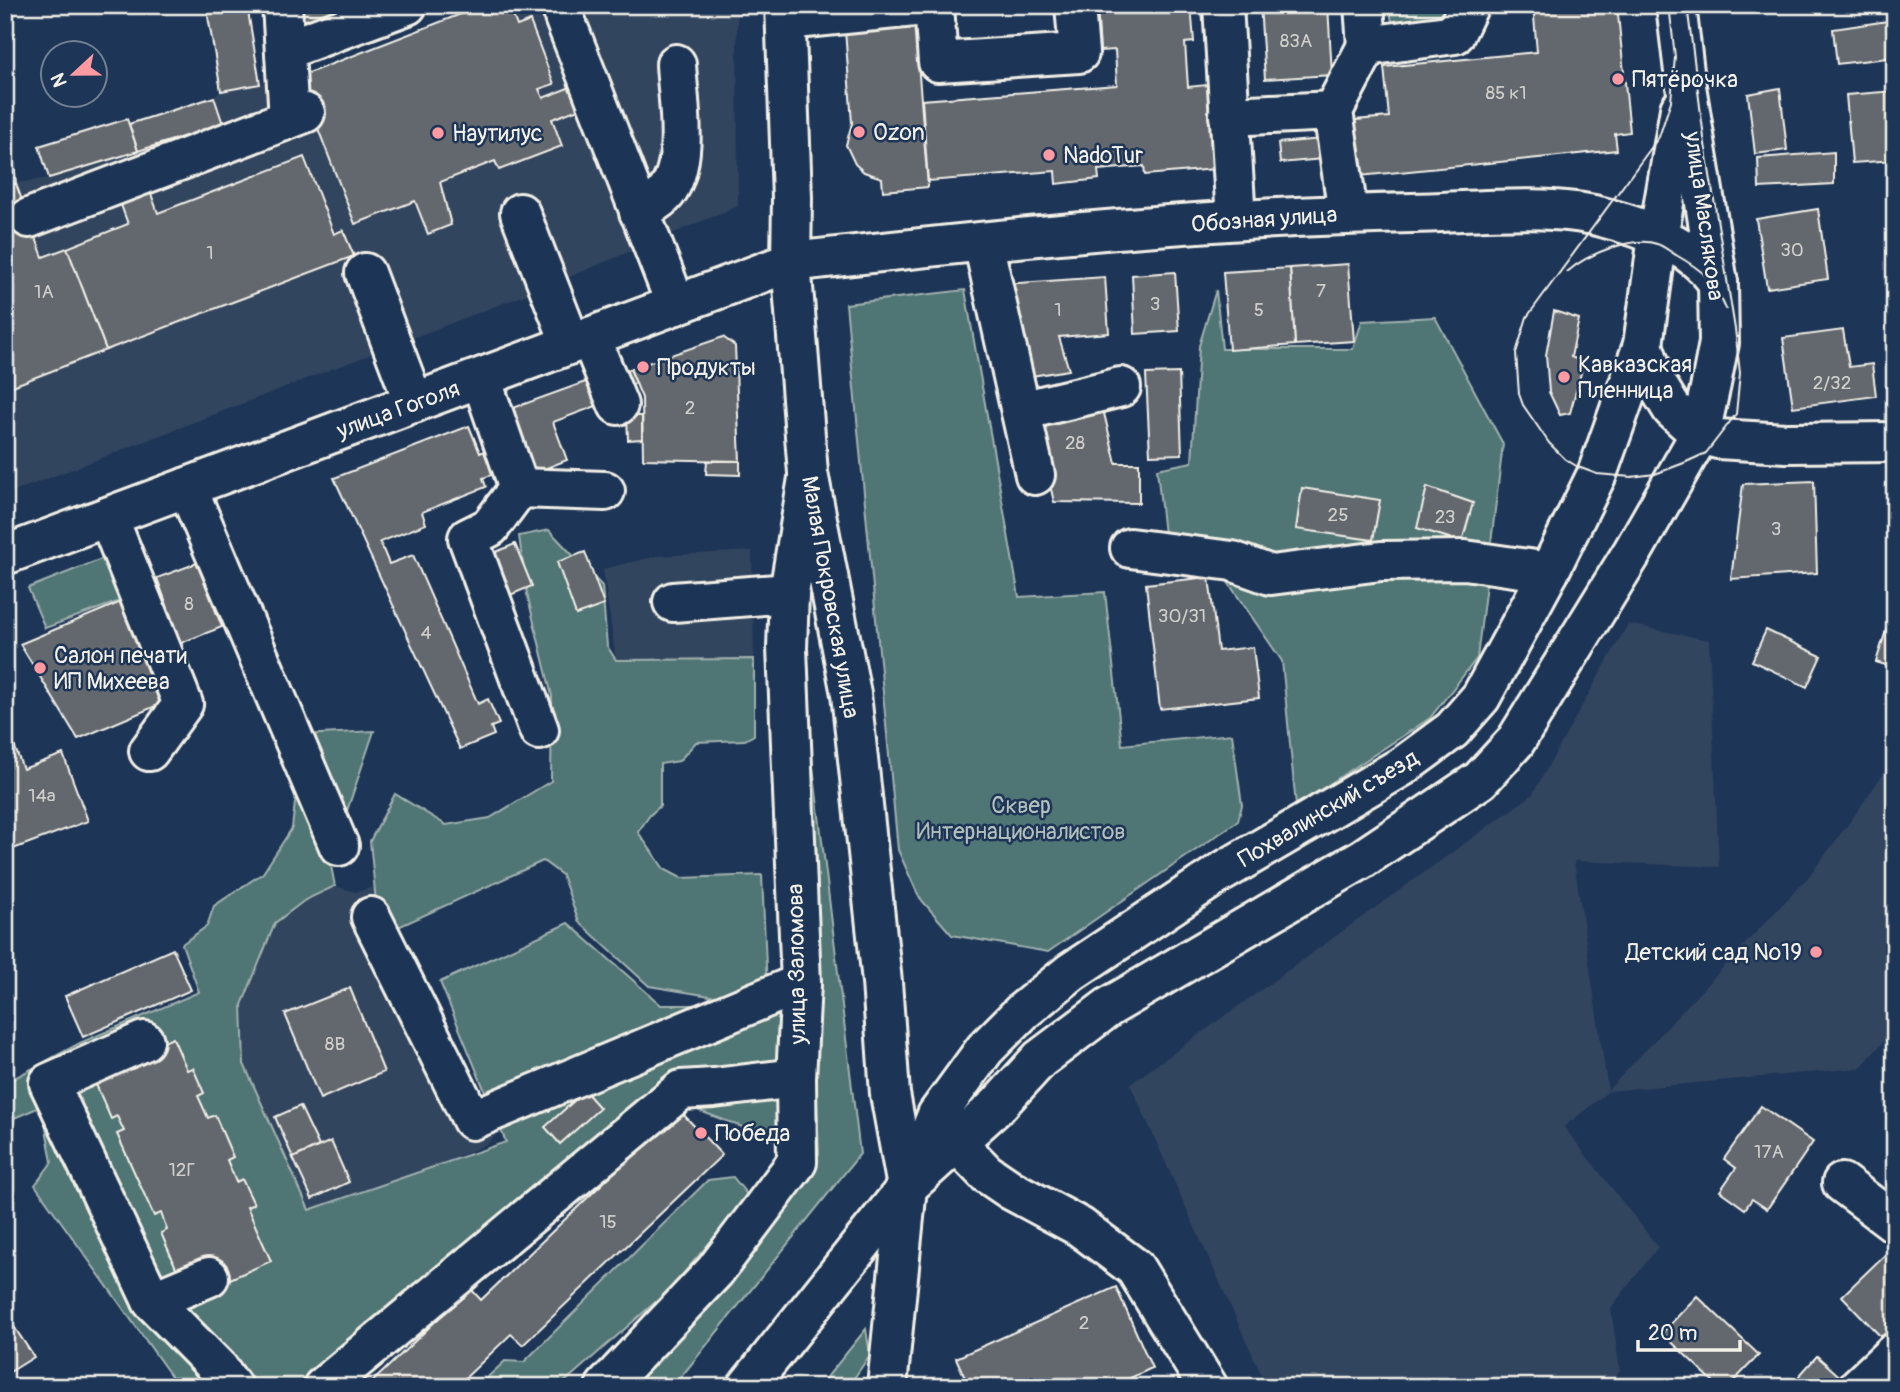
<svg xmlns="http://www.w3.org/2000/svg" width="1900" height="1392" font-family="Pangolin,sans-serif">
  <rect width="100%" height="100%" fill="#1d3557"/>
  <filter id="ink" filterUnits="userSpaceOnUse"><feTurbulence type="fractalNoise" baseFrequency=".0143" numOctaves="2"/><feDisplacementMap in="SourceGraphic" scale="14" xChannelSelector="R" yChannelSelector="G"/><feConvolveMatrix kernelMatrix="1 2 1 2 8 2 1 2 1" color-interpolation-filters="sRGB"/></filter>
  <g filter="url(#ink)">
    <g fill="#32445e">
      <polygon points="484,5 737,5 738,206 548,286 5,495 5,56 17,183 49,178 39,146 127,119 130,123 214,97 221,91 298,77"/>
      <polygon points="752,551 754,659 616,660 603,569 657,556"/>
      <polygon points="1628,624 1709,640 1719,867 1574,861 1608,1090 1809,876 1849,823 1895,757 1895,1029 1860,1068 1609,1091 1564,1127 1658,1247 1611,1308 1620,1371 1606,1387 1267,1387 1130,1084 1532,795"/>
      <polygon points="335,886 356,892 374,887 496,1135 487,1144 433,1168 309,1210 244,1064 242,1005 275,923 305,900"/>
    </g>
    <g fill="#507475" stroke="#a2b2ae" stroke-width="2">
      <polygon points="1389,5 1461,5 1451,17 1401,25 1392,22"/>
      <polygon points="965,290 1019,597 1105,592 1122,745 1232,734 1242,805 1238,821 1048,952 952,935 919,897 898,850 846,304"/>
      <polygon points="1216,290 1222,349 1353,349 1362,321 1435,317 1503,444 1477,658 1430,718 1296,806 1282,661 1223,575 1168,572 1157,469 1192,462 1199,346"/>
      <polygon points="549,530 602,586 607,646 616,660 754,659 754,735 745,740 696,742 679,761 660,764 660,806 650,815 638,832 664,869 681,878 762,875 767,988 732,1003 716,997 649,986 579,922 562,875 543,861 394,929 376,902 370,841 395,794 446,825 490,818 551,781 552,696 527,594 519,536"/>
      <polygon points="114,554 131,597 45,628 28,588"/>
      <polygon points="800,659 860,1154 673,1387 624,1387 790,1198 819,1154"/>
      <polygon points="374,731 330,861 335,886 305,900 275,923 242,1005 244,1064 309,1210 506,1142 440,982 568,923 661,1005 783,1005 779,1141 679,1103 346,1387 179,1387 35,1185 52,1162 42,1106 5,1122 5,1083 80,1043 199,992 182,944 207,926 214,906 263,873 292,828 303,735"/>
      <polygon points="733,1177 749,1197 670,1289 559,1387 477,1387 505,1361 524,1362 708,1180"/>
      <polygon points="866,1329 870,1355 848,1387 819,1387"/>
    </g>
    <g fill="#63686e" stroke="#f4f1e8" stroke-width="2">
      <polygon points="206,5 247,5 260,84 221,91"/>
      <polygon points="290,5 348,5 298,24"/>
      <polygon points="484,5 509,5 517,26 530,21 554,84 539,89 543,98 573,86 581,108 552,119 562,146 499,170 495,161 440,182 451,225 428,234 415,201 355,224 298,77"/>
      <polygon points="1097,5 1191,5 1194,42 1185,43 1188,87 1207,85 1215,169 1145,175 1144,166 1098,170 1099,179 1056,184 1055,171 928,181 922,100 1117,85 1115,50 1100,51"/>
      <polygon points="1260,5 1328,5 1332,75 1265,79"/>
      <polygon points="1533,5 1617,5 1630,132 1615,134 1617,150 1350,177 1344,121 1389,117 1384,67 1537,52"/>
      <polygon points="1895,20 1895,57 1837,64 1833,29"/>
      <polygon points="915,25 928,187 883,191 882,178 864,172 855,164 846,145 852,123 845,30"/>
      <polygon points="5,56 16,184 5,184"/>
      <polygon points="1780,88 1787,150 1755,154 1748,94"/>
      <polygon points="1895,91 1895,160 1852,163 1846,95"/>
      <polygon points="214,97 223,124 138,151 129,124"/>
      <polygon points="127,119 138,151 49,178 39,146"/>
      <polygon points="1322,139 1323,159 1280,163 1278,143"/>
      <polygon points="1834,152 1834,184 1759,188 1758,158"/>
      <polygon points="304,157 334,234 343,230 354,256 106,350 67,248 128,224 117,194 147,183 158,213"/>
      <polygon points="5,184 16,184 43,257 67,248 106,350 5,389"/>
      <polygon points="1818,209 1828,279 1767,288 1756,219"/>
      <polygon points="1348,264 1354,341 1295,345 1290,268"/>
      <polygon points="1290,268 1295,345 1229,350 1223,272"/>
      <polygon points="1175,272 1179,331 1135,334 1132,275"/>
      <polygon points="1105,277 1109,333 1059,337 1069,370 1025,377 1004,284"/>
      <polygon points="1554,311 1579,319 1571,357 1584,362 1570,413 1560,415 1549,392 1546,355"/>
      <polygon points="1843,330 1849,367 1872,364 1876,396 1793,407 1783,338"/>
      <polygon points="723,337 735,346 740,461 643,459 642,398 630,369"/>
      <polygon points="630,369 636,383 622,389 616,374"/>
      <polygon points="1179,373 1182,454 1150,455 1146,374"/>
      <polygon points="599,377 607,402 553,422 567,460 534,473 513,408"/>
      <polygon points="1102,405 1116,463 1139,463 1139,503 1054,502 1035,421"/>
      <polygon points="627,416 642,416 642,439 628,440"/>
      <polygon points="469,426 480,453 484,451 494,474 483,478 486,487 422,512 426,524 380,542 389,564 413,555 478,704 488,699 499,724 491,727 494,735 460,749 334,478"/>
      <polygon points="707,461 740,461 740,475 706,474"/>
      <polygon points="1814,481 1817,573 1731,579 1743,484"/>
      <polygon points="1427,487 1473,503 1462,542 1417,528"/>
      <polygon points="1302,488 1380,500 1373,540 1296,529"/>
      <polygon points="515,544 532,586 503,598 486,556"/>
      <polygon points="585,552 604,605 576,615 557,562"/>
      <polygon points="197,563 222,627 181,643 157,578"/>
      <polygon points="1209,577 1218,651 1253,647 1259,698 1160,709 1146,584"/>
      <polygon points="121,602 163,703 78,739 20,644"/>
      <polygon points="1889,621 1895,623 1895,668 1876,662"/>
      <polygon points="1766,630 1821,656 1807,687 1752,661"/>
      <polygon points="5,721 23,769 63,754 88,821 5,852"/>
      <polygon points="173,949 191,990 83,1037 65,996"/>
      <polygon points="350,988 384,1072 320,1099 285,1014"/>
      <polygon points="173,1038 187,1070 193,1068 204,1093 198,1096 208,1118 215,1115 233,1157 227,1160 236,1182 242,1179 254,1204 247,1207 271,1261 221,1283 180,1277 161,1233 167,1230 161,1213 154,1216 117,1134 124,1131 117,1116 111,1119 91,1073"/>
      <polygon points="585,1091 600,1108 560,1144 545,1127"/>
      <polygon points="300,1106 319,1146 293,1158 275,1117"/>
      <polygon points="1761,1106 1813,1142 1767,1209 1752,1199 1745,1209 1720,1191 1736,1168 1724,1159"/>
      <polygon points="679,1110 722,1155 523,1345 511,1334 456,1387 367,1387 470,1288 481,1300"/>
      <polygon points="331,1141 349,1182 312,1199 293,1158"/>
      <polygon points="1895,1245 1895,1326 1882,1338 1842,1296"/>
      <polygon points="1116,1287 1152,1368 1111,1387 969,1387 956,1358"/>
      <polygon points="1697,1296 1759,1355 1728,1387 1719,1387 1662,1333"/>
      <polygon points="5,1313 34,1357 5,1375"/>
      <polygon points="1817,1356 1846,1382 1841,1387 1791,1385"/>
    </g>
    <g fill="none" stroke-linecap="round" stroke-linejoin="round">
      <g stroke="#f4f1e8" stroke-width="44">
        <g id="minor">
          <polyline points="282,5 289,119"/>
          <polyline points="1223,5 1236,220"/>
          <polyline points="1364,5 1367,46"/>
          <polyline points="564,17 676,305"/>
          <polyline points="786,20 934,5 938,62 1079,53 1075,5"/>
          <polyline points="285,50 407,5"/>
          <polyline points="1229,116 1333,111"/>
          <path d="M639,212C648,206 660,201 666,193C690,162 678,101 676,64"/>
          <polyline points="520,213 571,344"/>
          <polyline points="1348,214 1333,111 1367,46 1455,34 1469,5"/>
          <polyline points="29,218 305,113"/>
          <polyline points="983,242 1035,475"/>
          <polyline points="365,273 414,403"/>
          <polyline points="590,337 618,405"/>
          <polyline points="1643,345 1656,383 1672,409 1700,434 1718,439 1786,443 1895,442"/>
          <polyline points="481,378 519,488 490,527 468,538 539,730"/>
          <polyline points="1021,411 1121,387"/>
          <polyline points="187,487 339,846"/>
          <polyline points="519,488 605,491"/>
          <polyline points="108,517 183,704 149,751"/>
          <polyline points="1130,548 1232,561 1271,575 1381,561 1465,560 1549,572"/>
          <path d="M5,555L791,262C997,239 1205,217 1412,213C1469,212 1548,203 1602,217C1645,228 1693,245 1718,283"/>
          <polyline points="673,602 789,593"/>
          <polyline points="371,917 472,1120 801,983"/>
          <polyline points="144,1041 49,1083 152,1301 219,1369 232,1387"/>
          <polyline points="955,1141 986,1173 1011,1190 1080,1227 1135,1268 1208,1387"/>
          <polyline points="1842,1183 1895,1223"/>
          <polyline points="152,1301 209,1277"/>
          <polyline points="323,1387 681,1090 714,1088 796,1078"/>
          <polyline points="605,1387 715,1271 797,1162 796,1078 801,983 787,648 789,593 808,478"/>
          <polyline points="887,1387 907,1187"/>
          <polyline points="1858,1387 1895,1352"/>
        </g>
      </g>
      <g stroke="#f4f1e8" stroke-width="44">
        <g id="major">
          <polyline points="785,5 792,198 791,262 808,473 851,694 882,982 890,1094 907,1187"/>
          <polyline points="914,1172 937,1115 985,1049 1023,1011 1071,972 1220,873 1403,766 1452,730 1481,697 1549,572 1597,474 1643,345 1657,244 1680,109"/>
          <polyline points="747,1387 907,1187 998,1105 1040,1059 1109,1007 1362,859 1480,780 1515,742 1633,551 1700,434 1711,384 1719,343 1718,283 1685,80 1676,5"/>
        </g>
      </g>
      <use href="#minor" stroke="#1d3557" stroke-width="38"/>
      <use href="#major" stroke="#1d3557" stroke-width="38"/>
      <g stroke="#f4f1e8" stroke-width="2">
        <polyline points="1669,5 1675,57 1671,101 1659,137 1527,317 1516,353 1519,394 1523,405 1534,421 1549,443 1565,459 1578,467 1597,474 1631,477 1655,474 1684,463 1706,453 1736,414 1740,373 1735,329 1704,138 1687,5"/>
        <path d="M1567,272C1586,255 1632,235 1657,244C1664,246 1670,252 1676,255C1704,271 1713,279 1726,309"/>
      </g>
    </g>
  </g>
  <g fill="#ff9aa2" stroke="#1d3557" stroke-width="2.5">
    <circle cx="1618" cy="79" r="7"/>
    <circle cx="859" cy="132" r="7"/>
    <circle cx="438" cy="133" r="7"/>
    <circle cx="1049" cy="155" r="7"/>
    <circle cx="643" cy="367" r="7"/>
    <circle cx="1564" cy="377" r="7"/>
    <circle cx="40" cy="668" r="7"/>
    <circle cx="1816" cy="952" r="7"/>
    <circle cx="701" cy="1133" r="7"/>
  </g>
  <g text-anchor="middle" stroke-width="5" stroke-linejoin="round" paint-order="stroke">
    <g font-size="19" fill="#d0cfca">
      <text x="1296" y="47">83А</text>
      <text x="1506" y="99">85 к1</text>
      <text x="1792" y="256">30</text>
      <text x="210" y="259">1</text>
      <text x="1321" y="297">7</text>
      <text x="44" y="298">1А</text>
      <text x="1155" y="310">3</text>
      <text x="1058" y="316">1</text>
      <text x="1259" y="316">5</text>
      <text x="1832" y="389">2/32</text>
      <text x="690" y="414">2</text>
      <text x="1075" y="449">28</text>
      <text x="1338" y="521">25</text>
      <text x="1445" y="523">23</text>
      <text x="1776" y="535">3</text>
      <text x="189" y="610">8</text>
      <text x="1182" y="622">30/31</text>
      <text x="426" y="639">4</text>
      <text x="42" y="802">14а</text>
      <text x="335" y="1050">8В</text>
      <text x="1769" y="1158">17А</text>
      <text x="182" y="1176">12Г</text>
      <text x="608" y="1228">15</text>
      <text x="1084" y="1329">2</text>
    </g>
    <g font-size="23" fill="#f4f1e8" stroke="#1d3557" text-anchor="start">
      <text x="1632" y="87">Пятёрочка</text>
      <text x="873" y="140">Ozon</text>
      <text x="452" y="141">Наутилус</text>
      <text x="1063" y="163">NadoTur</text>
      <text x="1578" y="372">Кавказская<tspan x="1578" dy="26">Пленница</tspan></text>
      <text x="657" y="375">Продукты</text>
      <text x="54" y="663">Салон печати<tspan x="54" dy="26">ИП Михеева</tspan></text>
      <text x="1802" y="960" text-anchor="end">Детский сад №19</text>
      <text x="715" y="1141">Победа</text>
    </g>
    <g font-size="23" fill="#f4f1e8" stroke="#1d3557">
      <text transform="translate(1705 216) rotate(82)" y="8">улица Маслякова</text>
      <text transform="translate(1264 219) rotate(-4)" y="8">Обозная улица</text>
      <text transform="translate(398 409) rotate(-20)" y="8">улица Гоголя</text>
      <text transform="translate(831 597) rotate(80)" y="8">Малая Покровская улица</text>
      <text transform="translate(1328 808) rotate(-31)" y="8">Похвалинский съезд</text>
      <text transform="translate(796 964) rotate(-91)" y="8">улица Заломова</text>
    </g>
    <g font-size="23" fill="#b2bfba" stroke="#1d3557">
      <text x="1021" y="813">Сквер<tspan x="1021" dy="26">Интернационалистов</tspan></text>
    </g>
  </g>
  <rect width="1900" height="1392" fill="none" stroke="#1d3557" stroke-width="28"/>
  <rect x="14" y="14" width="1872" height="1364" fill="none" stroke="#f4f1e8" stroke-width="2.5" filter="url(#ink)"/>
  <g transform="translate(74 74) rotate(248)"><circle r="33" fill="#1d3557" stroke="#738091" stroke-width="2"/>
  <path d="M0-5L12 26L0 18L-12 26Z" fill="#ff9aa2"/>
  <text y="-10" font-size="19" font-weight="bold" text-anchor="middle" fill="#f4f1e8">N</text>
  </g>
  <path d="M1638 1340v10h102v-10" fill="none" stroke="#f4f1e8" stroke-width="3.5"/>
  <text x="1648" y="1340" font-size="21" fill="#f4f1e8" stroke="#1d3557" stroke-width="5" paint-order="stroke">20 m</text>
</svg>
